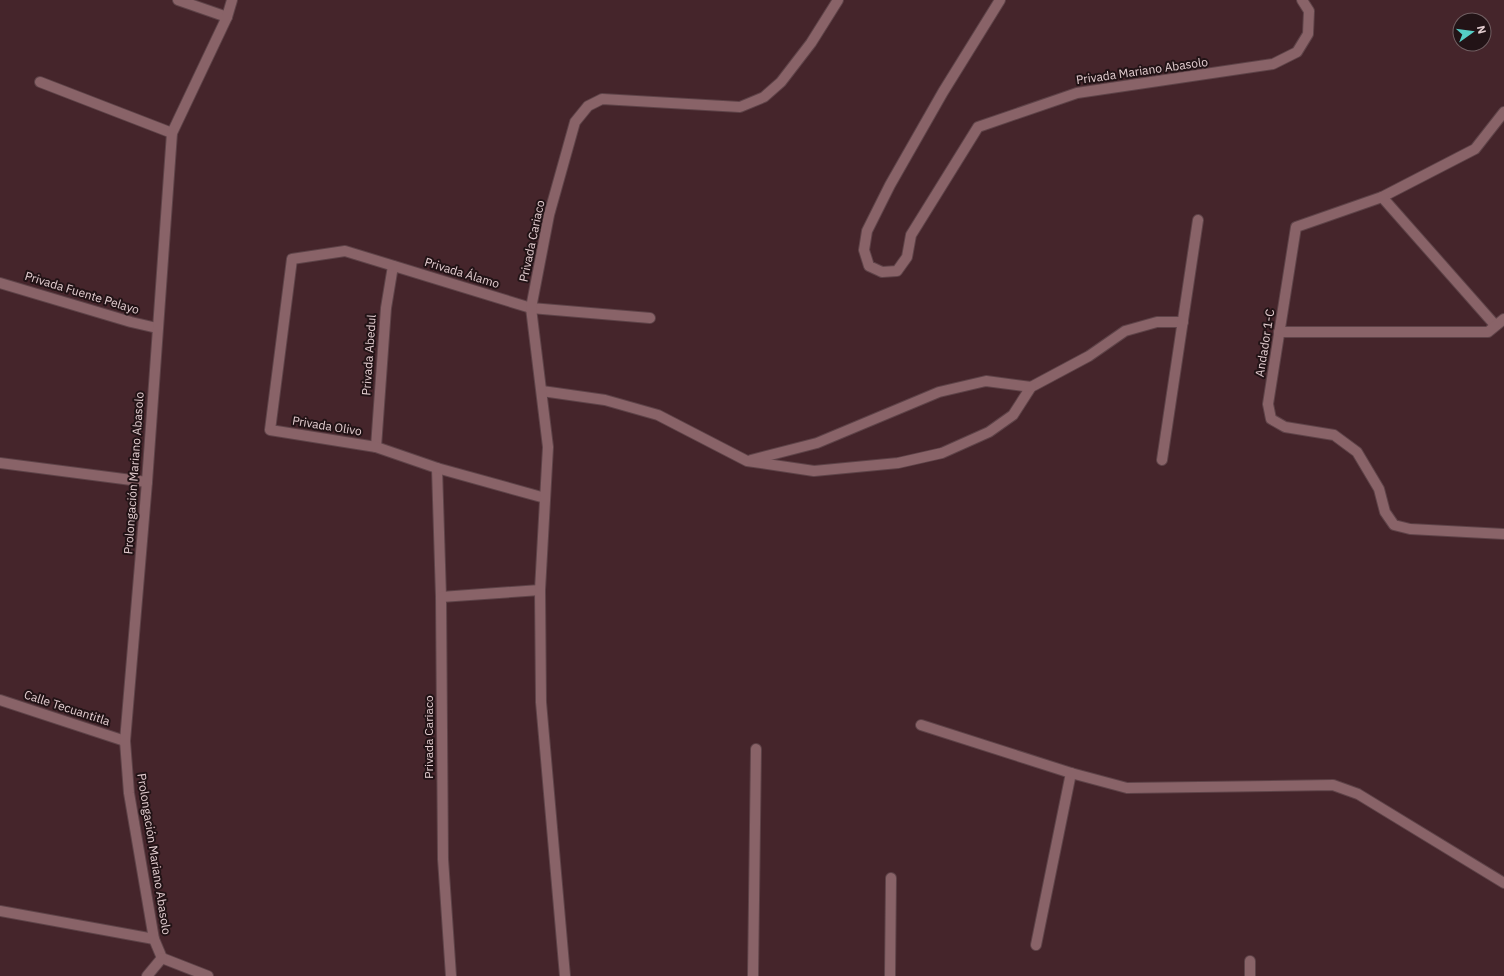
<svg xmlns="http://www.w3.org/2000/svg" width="1504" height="976" font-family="'IBM Plex Sans',sans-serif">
  <rect width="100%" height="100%" fill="#45252b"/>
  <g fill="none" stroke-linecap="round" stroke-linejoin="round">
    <g stroke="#5e4348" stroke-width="12">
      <polyline id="service" points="1036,945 1071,773"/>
    </g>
    <g stroke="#5e4348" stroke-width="12">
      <g id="minor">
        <polyline points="178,0 227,17"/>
        <polyline points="1000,0 943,92 890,185 867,231 864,250 869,266 882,272 897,271 907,257 911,235 978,127 1077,93 1273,64 1297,52 1308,34 1309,11 1302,0"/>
        <polyline points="40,82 172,133"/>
        <polyline points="1504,112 1475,149 1382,197 1296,227 1268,404 1271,419 1285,427 1334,435 1357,452 1379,489 1385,512 1394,525 1410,529 1504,534"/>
        <polyline points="1382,197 1495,325"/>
        <polyline points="0,283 131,322 157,328"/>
        <polyline points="1279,332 1488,332 1504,319"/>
        <polyline points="542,391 605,400 658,415 747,461 814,471 898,463 942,453 989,432 1013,415 1031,387 1089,356 1125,331 1157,322 1183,322"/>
        <polyline points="376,447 386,308 393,266"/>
        <polyline points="751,460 817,443 939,392 986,381 1031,387"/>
        <polyline points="1162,460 1198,220"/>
        <polyline points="0,463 147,482"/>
        <polyline points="437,468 441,597"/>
        <polyline points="545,498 437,468 376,447 270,430 292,259 345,251 531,308 650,318"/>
        <polyline points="0,700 125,741"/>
        <polyline points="921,725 1071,773 1127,788 1333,785 1358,794 1504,883"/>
        <polyline points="0,911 154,939"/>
        <polyline points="451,976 443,859 441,597 540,590"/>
        <polyline points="565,976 541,702 540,590 548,447 531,308 549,215 575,122 588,106 602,99 740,107 764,97 781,82 811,43 838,0"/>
        <polyline points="753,976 756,749"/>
        <polyline points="890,976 891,878"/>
        <polyline points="1250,976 1250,961"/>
      </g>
    </g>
    <g stroke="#5e4348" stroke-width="12">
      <g id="tertiary">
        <polyline points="162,958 154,939 129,793 125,741 147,482 172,133 227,17 232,0"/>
        <polyline points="162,958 208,976"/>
        <polyline points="147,976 162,958"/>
      </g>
    </g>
    <use href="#service" stroke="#896368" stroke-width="10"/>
    <use href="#minor" stroke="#896368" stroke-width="10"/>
    <use href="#tertiary" stroke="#896368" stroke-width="10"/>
  </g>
  <g text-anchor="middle" stroke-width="4" stroke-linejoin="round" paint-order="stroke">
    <g font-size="12" fill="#e4ced1" stroke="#221316">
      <text transform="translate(1142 71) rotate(-8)" y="4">Privada Mariano Abasolo</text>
      <text transform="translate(532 241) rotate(-78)" y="4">Privada Cariaco</text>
      <text transform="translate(462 273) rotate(17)" y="4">Privada Álamo</text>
      <text transform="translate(82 293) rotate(17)" y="4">Privada Fuente Pelayo</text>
      <text transform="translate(1265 343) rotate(-81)" y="4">Andador 1-C</text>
      <text transform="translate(369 355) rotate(-86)" y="4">Privada Abedul</text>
      <text transform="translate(327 426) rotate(9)" y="4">Privada Olivo</text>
      <text transform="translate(134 473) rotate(-86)" y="4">Prolongación Mariano Abasolo</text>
      <text transform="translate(67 708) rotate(18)" y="4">Calle Tecuantitla</text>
      <text transform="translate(429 737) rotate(-90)" y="4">Privada Cariaco</text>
      <text transform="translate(154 854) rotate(81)" y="4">Prolongación Mariano Abasolo</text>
    </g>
  </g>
  <g transform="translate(1472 32) rotate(76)"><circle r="19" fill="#221316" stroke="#705e61"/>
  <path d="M0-3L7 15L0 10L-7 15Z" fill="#55cec6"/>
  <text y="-6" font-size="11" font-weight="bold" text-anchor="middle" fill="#e4ced1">N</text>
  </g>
</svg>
